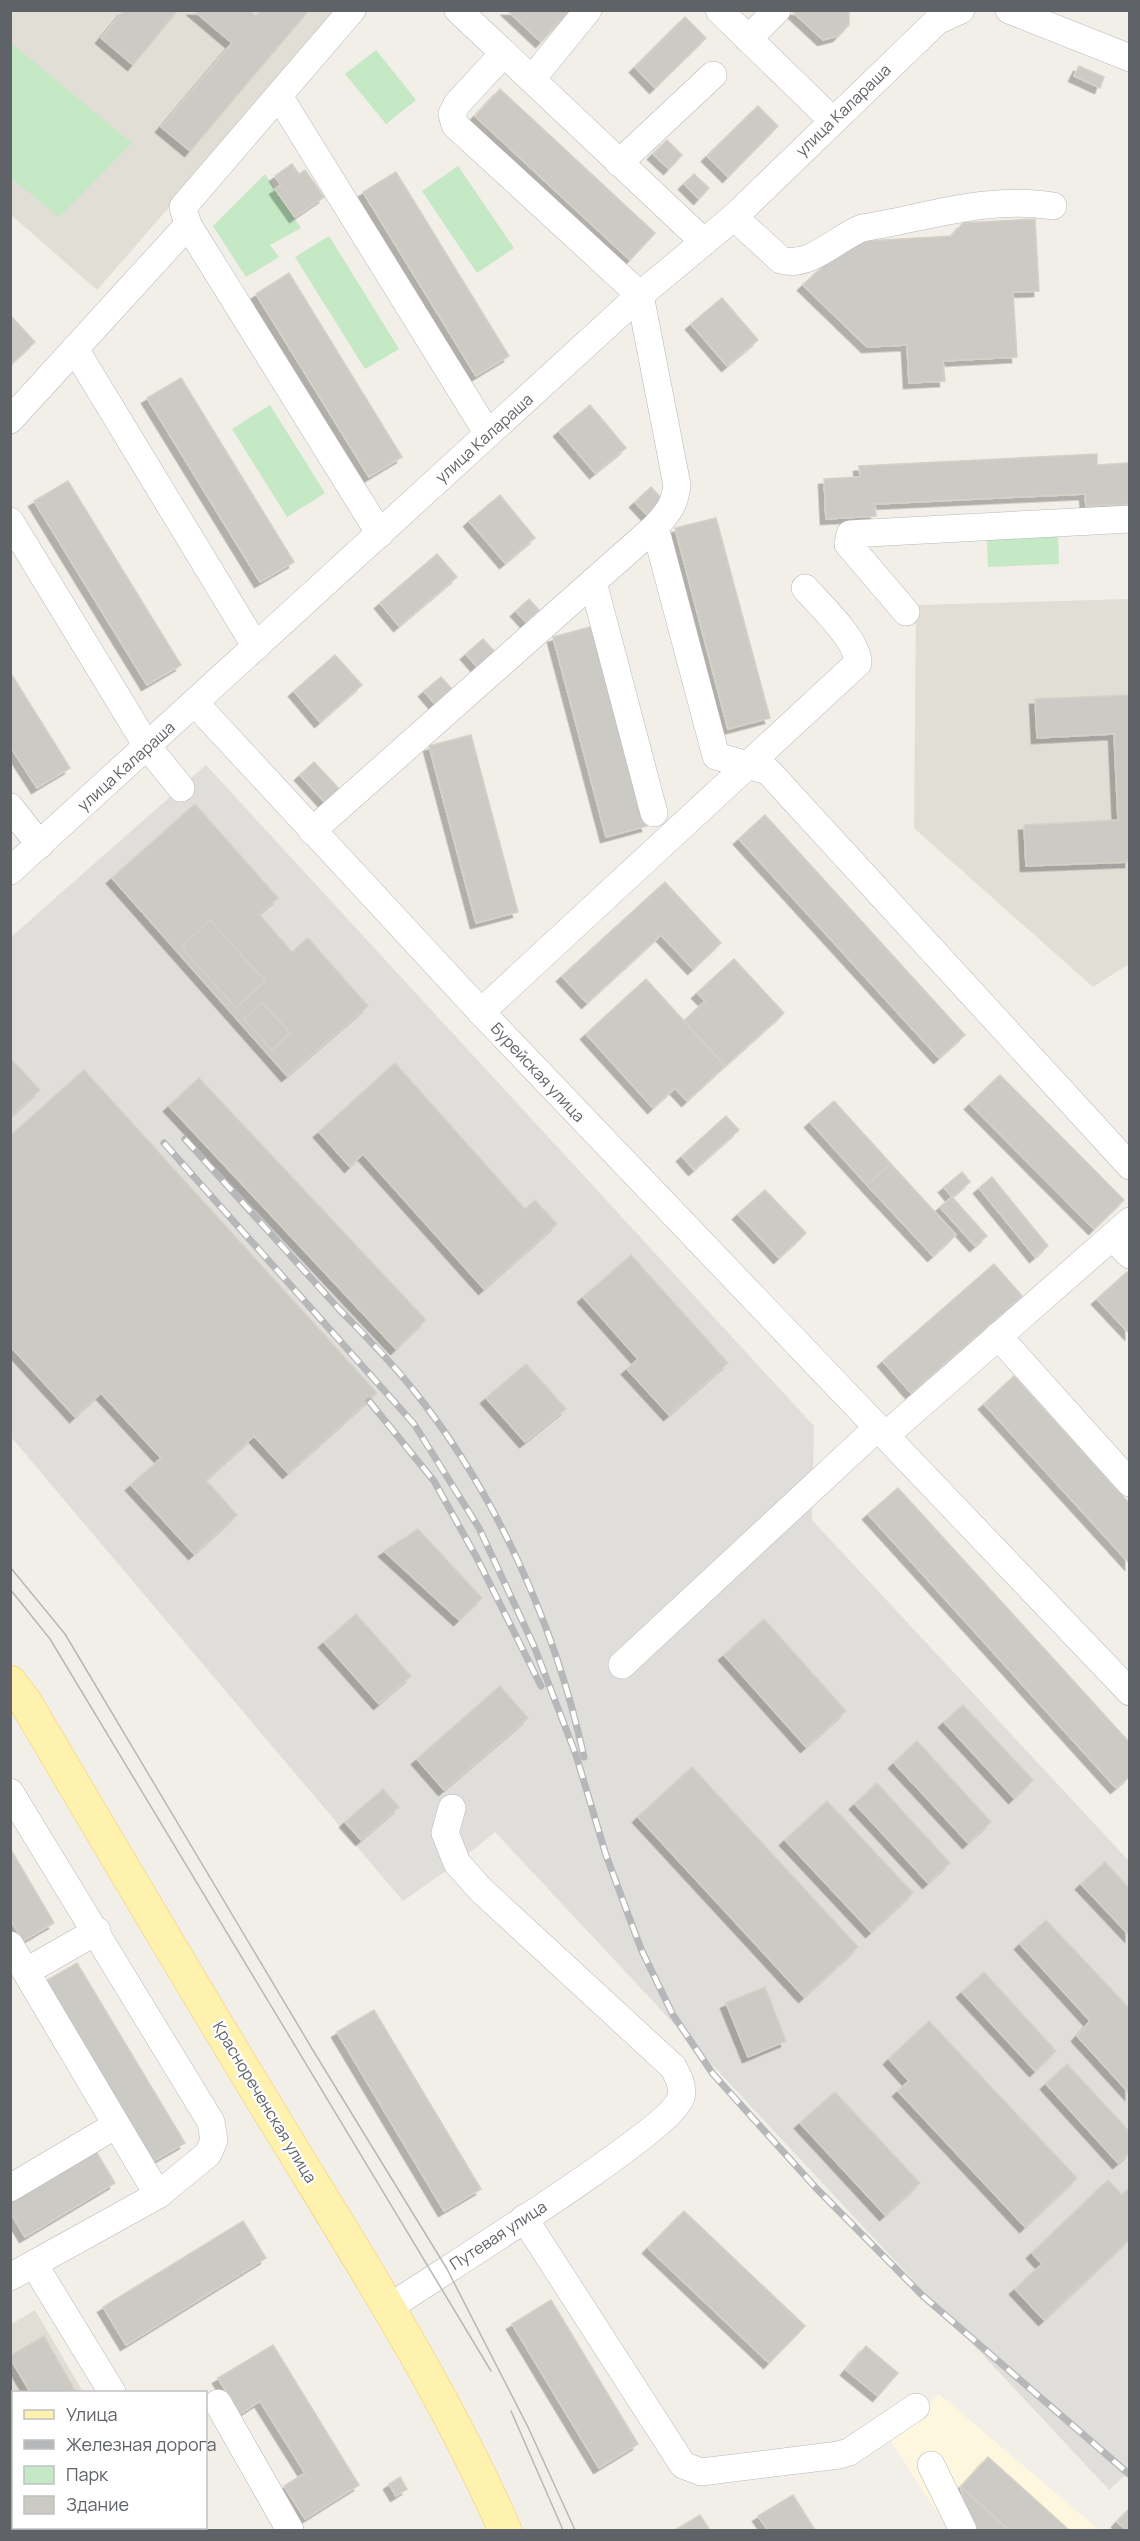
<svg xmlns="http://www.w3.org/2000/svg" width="1140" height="2541" font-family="Manrope,sans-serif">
  <defs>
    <filter id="shadow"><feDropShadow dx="-5.5" dy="5.5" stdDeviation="0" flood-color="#0004"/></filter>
  </defs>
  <rect width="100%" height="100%" fill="#f1efe8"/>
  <polygon fill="#fef7e0" points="939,2394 1099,2530 949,2530 889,2439"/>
  <polygon fill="#e0deda" points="206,765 814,1426 812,1520 1129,1861 1130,2471 1109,2490 495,1832 457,1863 403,1901 11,1437 10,938"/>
  <g fill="#e1ded6">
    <polygon points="11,11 340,11 97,290 11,215"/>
    <polygon points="1129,599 1129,964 1093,987 914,828 916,605"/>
    <polygon points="35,2310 83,2392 14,2392 14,2528 163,2528 165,2530 11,2530 10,2325"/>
  </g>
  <g fill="#c5e8c5">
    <polygon points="11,43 132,143 59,217 11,178"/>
    <polygon points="376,50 416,100 386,124 345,74"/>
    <polygon points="458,166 514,248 477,273 422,191"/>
    <polygon points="265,174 301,228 270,245 279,257 246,277 213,226"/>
    <polygon points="329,236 399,349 365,369 295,257"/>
    <polygon points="270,405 325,493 287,517 232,429"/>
    <polygon points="1058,535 1059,564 988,567 987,538"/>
  </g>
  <g fill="#cccac5" stroke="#d6d1c6" stroke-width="1.5" filter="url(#shadow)">
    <polygon points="124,10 178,10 133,65 101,38"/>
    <polygon points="193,10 249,10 256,16 260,10 309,10 190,151 161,127 232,43"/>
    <polygon points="507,10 566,10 568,13 541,42"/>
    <polygon points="795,10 849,10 849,25 838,36 823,40 793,12"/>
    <polygon points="685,17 706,38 655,88 635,67"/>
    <polygon points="1079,66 1104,77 1100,88 1074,76"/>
    <polygon points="500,89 655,233 630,260 475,116"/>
    <polygon points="758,106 778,126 728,177 707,156"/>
    <polygon points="667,140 682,155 669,169 653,154"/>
    <polygon points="292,164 299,174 305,170 324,197 295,217 275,189 281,185 275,176"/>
    <polygon points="396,172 509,356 476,376 363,192"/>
    <polygon points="694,174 709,188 699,199 684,184"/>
    <polygon points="1035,219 1039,291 1013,292 1017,357 943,361 945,381 909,383 907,345 867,347 803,285 849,242 952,236 963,223"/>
    <polygon points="289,273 402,457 369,477 256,294"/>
    <polygon points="722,298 758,340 727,366 691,324"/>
    <polygon points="10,315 35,342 10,365"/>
    <polygon points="181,378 294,562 260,582 147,398"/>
    <polygon points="590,405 626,448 595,473 559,431"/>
    <polygon points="1097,454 1097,465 1129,463 1130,504 1086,506 1085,494 875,504 876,516 826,519 824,479 860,477 859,466"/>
    <polygon points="68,481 181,665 147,685 34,501"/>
    <polygon points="651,487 665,502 649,517 635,502"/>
    <polygon points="500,495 535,538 505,563 469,521"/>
    <polygon points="716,518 770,718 728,729 675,528"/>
    <polygon points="437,554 457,577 399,626 380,603"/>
    <polygon points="529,599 539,610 526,622 516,611"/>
    <polygon points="594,626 647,826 606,837 553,637"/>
    <polygon points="483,639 495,652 478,668 466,654"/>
    <polygon points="335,655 362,685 320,722 294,691"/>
    <polygon points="10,672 70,768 37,788 10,746"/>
    <polygon points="441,677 452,689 435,704 424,691"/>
    <polygon points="1130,695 1130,862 1026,866 1024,825 1118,820 1114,734 1037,738 1035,699"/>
    <polygon points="471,735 518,912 476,923 429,746"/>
    <polygon points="314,762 344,794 329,807 300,775"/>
    <polygon points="195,804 278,898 259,914 292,952 308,938 368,1006 287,1076 112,878"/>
    <polygon points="765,815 965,1035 939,1058 739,839"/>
    <polygon points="665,882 721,943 693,969 661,935 587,1003 562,976"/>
    <polygon points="210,920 265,981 236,1008 181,947"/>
    <polygon points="734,959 784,1013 725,1066 684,1021 705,1001 697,993"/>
    <polygon points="646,979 725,1066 687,1101 675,1088 653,1108 586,1034"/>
    <polygon points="262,1002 290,1033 272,1050 244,1019"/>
    <polygon points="10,1058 40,1090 10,1117"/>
    <polygon points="395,1063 525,1209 535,1200 557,1224 484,1289 363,1154 350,1167 319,1132"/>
    <polygon points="84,1070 377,1393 288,1473 254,1436 206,1480 237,1515 194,1554 131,1485 161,1458 101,1393 75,1417 10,1346 10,1136"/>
    <polygon points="1000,1075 1124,1200 1094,1229 970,1104"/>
    <polygon points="199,1078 426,1320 396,1349 169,1106"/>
    <polygon points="834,1101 891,1164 867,1185 810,1122"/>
    <polygon points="726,1116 739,1130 694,1170 682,1156"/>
    <polygon points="891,1164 956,1235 933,1256 867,1185"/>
    <polygon points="962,1172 970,1182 952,1197 944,1187"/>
    <polygon points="992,1177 1048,1246 1035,1257 979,1188"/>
    <polygon points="765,1190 806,1233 779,1258 738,1214"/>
    <polygon points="952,1197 987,1236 975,1246 940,1207"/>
    <polygon points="631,1255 728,1363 669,1415 627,1369 638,1359 583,1297"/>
    <polygon points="994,1264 1022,1296 911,1393 883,1361"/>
    <polygon points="1127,1272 1130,1275 1130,1334 1097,1299"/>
    <polygon points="526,1364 566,1409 525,1442 486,1398"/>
    <polygon points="1014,1376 1130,1504 1130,1564 984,1404"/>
    <polygon points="898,1488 1130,1743 1130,1776 1116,1788 868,1514"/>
    <polygon points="418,1529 482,1598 459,1620 384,1551"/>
    <polygon points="356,1614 411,1676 379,1704 324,1642"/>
    <polygon points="764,1619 846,1711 806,1747 724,1655"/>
    <polygon points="500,1686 528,1718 444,1790 417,1759"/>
    <polygon points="963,1705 1033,1780 1014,1798 944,1722"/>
    <polygon points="917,1741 991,1822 968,1843 894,1763"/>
    <polygon points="692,1767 858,1947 804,1997 638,1817"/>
    <polygon points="877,1783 950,1863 928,1883 855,1804"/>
    <polygon points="383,1789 399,1807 361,1840 345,1822"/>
    <polygon points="827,1801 913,1893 871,1932 785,1840"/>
    <polygon points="10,1848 54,1923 23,1941 10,1919"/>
    <polygon points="1105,1862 1130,1889 1130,1936 1081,1884"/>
    <polygon points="1046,1920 1130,2009 1130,2094 1077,2036 1090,2021 1020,1944"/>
    <polygon points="77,1963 185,2143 152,2162 44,1982"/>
    <polygon points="984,1972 1056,2051 1035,2071 962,1992"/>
    <polygon points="765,1987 786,2041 748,2057 726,2003"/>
    <polygon points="374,2010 481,2189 444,2211 337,2032"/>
    <polygon points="929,2021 1077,2178 1025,2227 898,2091 909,2081 889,2059"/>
    <polygon points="1067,2064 1130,2132 1130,2153 1118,2163 1046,2084"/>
    <polygon points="835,2092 920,2183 885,2215 800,2123"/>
    <polygon points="94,2148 115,2183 25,2237 10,2212 10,2198"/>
    <polygon points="1108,2180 1122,2195 1130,2187 1130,2239 1044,2320 1015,2289 1042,2264 1032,2253"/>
    <polygon points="684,2211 805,2326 769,2363 648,2248"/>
    <polygon points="243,2221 266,2258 126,2345 103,2307"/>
    <polygon points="551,2300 638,2444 599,2468 512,2324"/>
    <polygon points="44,2336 76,2392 30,2392 10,2358 10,2356"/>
    <polygon points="273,2345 359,2485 305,2519 284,2486 305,2473 260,2401 240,2414 218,2378"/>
    <polygon points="866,2346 898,2373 878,2396 846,2370"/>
    <polygon points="14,2426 14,2485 10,2487 10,2428"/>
    <polygon points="988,2457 1069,2530 1009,2530 961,2487"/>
    <polygon points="400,2477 407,2489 396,2496 389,2484"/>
    <polygon points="961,2487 1009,2530 967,2530"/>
    <polygon points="793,2495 815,2530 768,2530 758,2516"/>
    <polygon points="1130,2508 1130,2530 1127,2530 1117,2522"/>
    <polygon points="700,2515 710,2530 675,2530"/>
    <polygon points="74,2528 103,2528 98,2530 76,2530"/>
  </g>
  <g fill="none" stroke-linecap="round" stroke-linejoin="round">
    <g stroke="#b5b8bc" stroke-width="28">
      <g id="minor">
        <polyline points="458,10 704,242"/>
        <polyline points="719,10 832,120"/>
        <polyline points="1009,10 1130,58"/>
        <polyline points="748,39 777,10"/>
        <polyline points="532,79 588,10"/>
        <polyline points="279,96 488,434"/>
        <polyline points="619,163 713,75"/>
        <path d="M734,217L781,260C808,269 837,238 862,228C925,218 989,195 1053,206"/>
        <polyline points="188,225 380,534"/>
        <polyline points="75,349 256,647"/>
        <polyline points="10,420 188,225 183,207 352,10"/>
        <polyline points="10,521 147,746 181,788"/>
        <polyline points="655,527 716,756 768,771 1130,1166"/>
        <polyline points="593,582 654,813"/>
        <polyline points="906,612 848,544 850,534 1130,519"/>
        <polyline points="195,703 481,1012 1130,1692"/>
        <polyline points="10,807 40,845"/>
        <path d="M312,831L655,527C668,513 675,504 677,485L640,295L455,125L452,114L457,104L504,53"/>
        <polyline points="10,871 640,295 734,217 937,21 961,10"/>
        <path d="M481,1012L858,663C858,640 820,605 805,588"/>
        <polyline points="1112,1237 1130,1255"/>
        <polyline points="998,1336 1130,1483"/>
        <polyline points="886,1435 1130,1221"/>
        <polyline points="622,1665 876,1429"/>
        <polyline points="10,1792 211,2122 214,2140 208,2154 158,2195 10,2277"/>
        <polyline points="10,1945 158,2195"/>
        <polyline points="27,1971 97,1931"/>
        <polyline points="10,2188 116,2125"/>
        <polyline points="524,2218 683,2465 701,2472 839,2455 849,2452 916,2407"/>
        <polyline points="35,2266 112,2392"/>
        <path d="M390,2307C432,2278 673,2130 681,2097C684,2087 678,2076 673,2067L481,1890L457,1863L445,1833L452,1808"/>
        <polyline points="218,2403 290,2530"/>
        <polyline points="931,2465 963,2530"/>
        <polyline points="185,2528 186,2530"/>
      </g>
    </g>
    <g stroke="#f2c960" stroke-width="34">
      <path id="major" d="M10,1682L26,1703C109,1844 192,1985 277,2124C358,2257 442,2387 505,2530"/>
    </g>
    <use href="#minor" stroke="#fff" stroke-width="27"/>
    <use href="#major" stroke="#fff2af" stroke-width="33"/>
    <g stroke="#b6b7b8" stroke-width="1.5">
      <polyline points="10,1567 65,1634 314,2052 447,2269 528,2427 575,2530"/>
      <polyline points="10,1589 50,1639 491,2371"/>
      <polyline points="511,2411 563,2530"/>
    </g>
    <g stroke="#b6b7b8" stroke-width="7">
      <g id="rail">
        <path d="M185,1139C236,1195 287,1252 338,1308C364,1335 392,1362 415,1392C497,1495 556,1628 584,1757"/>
        <polyline points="164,1143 414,1424 479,1528 534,1646 576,1755 606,1855 641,1949 673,2015 713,2074 816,2188 923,2296 1130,2475"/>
        <polyline points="369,1401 434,1481 478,1560 541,1686"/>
      </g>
    </g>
    <use href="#rail" stroke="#fff" stroke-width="4.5" stroke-dasharray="14" stroke-linecap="butt"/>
  </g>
  <g text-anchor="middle" stroke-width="4.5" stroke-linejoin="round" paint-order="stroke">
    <g font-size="16" fill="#5f6368" stroke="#fff">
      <text transform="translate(843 110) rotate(-44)" y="6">улица Калараша</text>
      <text transform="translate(484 438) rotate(-42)" y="6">улица Калараша</text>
      <text transform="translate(126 766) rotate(-42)" y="6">улица Калараша</text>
      <text transform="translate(538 1072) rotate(47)" y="6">Бурейская улица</text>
      <text transform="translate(265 2102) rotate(59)" y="6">Краснореченская улица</text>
      <text transform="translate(498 2235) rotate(-33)" y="6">Путевая улица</text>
    </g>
  </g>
  <rect width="1140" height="2541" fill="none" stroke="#5f6368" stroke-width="24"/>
  <rect x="12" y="2391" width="195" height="138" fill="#ffffff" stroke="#bfc1c3" stroke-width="1.5"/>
  <rect x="24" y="2410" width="30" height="9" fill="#fff2af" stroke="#bfc1c3" stroke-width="1.5"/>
  <text x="66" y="2421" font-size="18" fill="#5f6368">Улица</text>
  <rect x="24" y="2440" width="30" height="9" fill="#b6b7b8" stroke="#bfc1c3" stroke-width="1.5"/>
  <text x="66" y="2451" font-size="18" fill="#5f6368">Железная дорога</text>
  <rect x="24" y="2466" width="30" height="18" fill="#c5e8c5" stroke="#bfc1c3" stroke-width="1.5"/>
  <text x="66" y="2481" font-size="18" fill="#5f6368">Парк</text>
  <rect x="24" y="2496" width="30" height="18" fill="#cccac5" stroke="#bfc1c3" stroke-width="1.5"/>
  <text x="66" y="2511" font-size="18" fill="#5f6368">Здание</text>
</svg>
